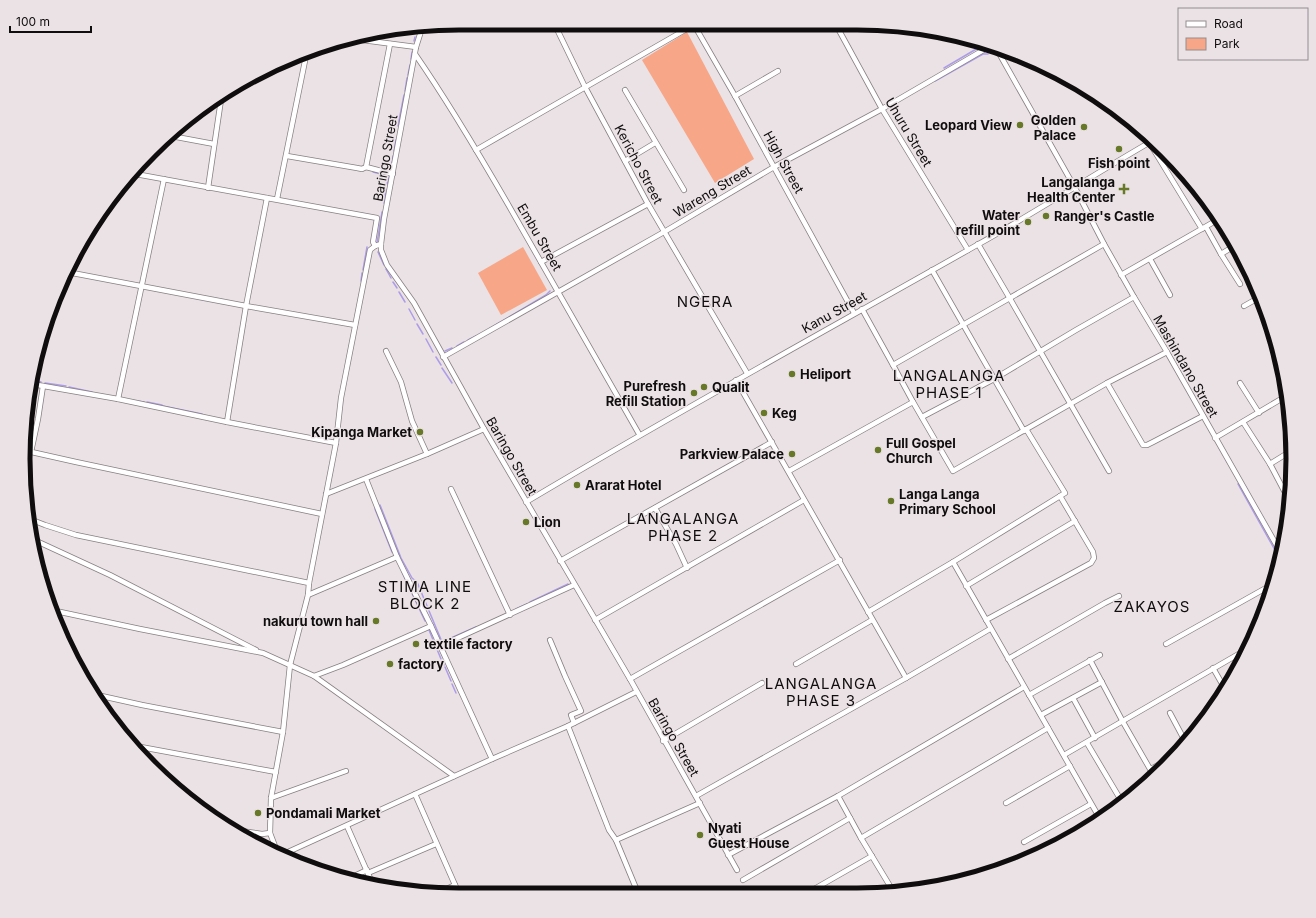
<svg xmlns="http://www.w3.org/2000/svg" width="1316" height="918" font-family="Inter,sans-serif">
  <rect width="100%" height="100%" fill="#ebe2e6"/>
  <g fill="#f7a688">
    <polygon points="687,32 754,159 715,183 642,60"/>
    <polygon points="523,247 547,290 501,315 478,273"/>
  </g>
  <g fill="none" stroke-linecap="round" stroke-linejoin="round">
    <g stroke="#ad9ce7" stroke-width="1.5">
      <polyline points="414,41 415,37"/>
      <polyline points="411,59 412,52"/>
      <polyline points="944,68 978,48 982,43"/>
      <polyline points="408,75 410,65"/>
      <polyline points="935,81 983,54 988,54"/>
      <polyline points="405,91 407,78"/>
      <polyline points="398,126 404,95"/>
      <polyline points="394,151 396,140"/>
      <polyline points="392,163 393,156"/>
      <polyline points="373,172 385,175"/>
      <polyline points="389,175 390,176"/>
      <polyline points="387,184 389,177"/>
      <polyline points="384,203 386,189"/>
      <polyline points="377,243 382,212"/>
      <polyline points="378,252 384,265"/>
      <polyline points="386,269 391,278"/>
      <polyline points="363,270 367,247"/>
      <polyline points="361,281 362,273"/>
      <polyline points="393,282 397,288"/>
      <polyline points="399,292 405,302"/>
      <polyline points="409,309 415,320"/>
      <polyline points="417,324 423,334"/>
      <polyline points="489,329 546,295 550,291"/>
      <polyline points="426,339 433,352"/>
      <polyline points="468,340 476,336"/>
      <polyline points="457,346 464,342"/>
      <polyline points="445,351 452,348"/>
      <polyline points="436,357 441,365"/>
      <polyline points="442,368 452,383"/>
      <polyline points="33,380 41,382"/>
      <polyline points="45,383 66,386"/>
      <polyline points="69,387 92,392"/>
      <polyline points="136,401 144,402"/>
      <polyline points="147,402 162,405"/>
      <polyline points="163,406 202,414"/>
      <polyline points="1238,484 1280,559"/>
      <polyline points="380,505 401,558 412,578 417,582 442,642 476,627"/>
      <polyline points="375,509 392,552"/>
      <polyline points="402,572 425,621"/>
      <polyline points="530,602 568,584"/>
      <polyline points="516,609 527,604"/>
      <polyline points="429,630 441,659"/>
      <polyline points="442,661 444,665"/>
      <polyline points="445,667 451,681"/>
      <polyline points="452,684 456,693"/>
    </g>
    <g stroke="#877f83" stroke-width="6">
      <g id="street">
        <polyline points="554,23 585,87 648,204 747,373"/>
        <polyline points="693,23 735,96 854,313"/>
        <polyline points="835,23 882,109 968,250"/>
        <polyline points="422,28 416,47 384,219 381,244 381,250 387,265 414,303 484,429 630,679 737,870"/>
        <polyline points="347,38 416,47"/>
        <polyline points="995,46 1075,188 1104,244 1134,297 1167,352 1281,553"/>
        <path d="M415,54C449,103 479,154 509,206C553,282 596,358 639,434"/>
        <polyline points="625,90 684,190"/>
        <polyline points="735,96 778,71"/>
        <polyline points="171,136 214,144"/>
        <polyline points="1149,142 1202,229"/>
        <polyline points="476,150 697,23"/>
        <polyline points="287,156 357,168 362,169 366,167 390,44"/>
        <polyline points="625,161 655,143"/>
        <polyline points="366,167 393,174"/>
        <polyline points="130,173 377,218 373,242 375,246"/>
        <polyline points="208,188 222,93"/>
        <polyline points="277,199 307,51"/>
        <polyline points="1206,227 1221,254 1240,284"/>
        <polyline points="978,244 1009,297 1109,471"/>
        <polyline points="1221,254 1236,245"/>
        <polyline points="1150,259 1170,295"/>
        <polyline points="541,262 648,204"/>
        <polyline points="932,270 1024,431"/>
        <polyline points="67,272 246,306 355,325"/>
        <polyline points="1121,275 1219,219"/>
        <polyline points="1244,306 1260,297"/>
        <polyline points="862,309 893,365 913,402 953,471 1107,383 1167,352"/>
        <polyline points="386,351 401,382 412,421 427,454"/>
        <polyline points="443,357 664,232 774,167 882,109 992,45"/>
        <path d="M893,365C964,325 1033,284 1104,244"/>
        <polyline points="736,380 906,678"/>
        <polyline points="1107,383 1143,445 1147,445 1153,442 1203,416"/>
        <polyline points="1240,383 1259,413"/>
        <polyline points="32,384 118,399 227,422 336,443"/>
        <polyline points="118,399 164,179"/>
        <polyline points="922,417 994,379 1076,330 1134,297"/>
        <polyline points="227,422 246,306 267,198"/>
        <polyline points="1243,422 1270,464 1290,502"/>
        <polyline points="1215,438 1288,395"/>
        <polyline points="27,451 76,462 322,514"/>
        <polyline points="31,452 38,419 43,386"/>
        <polyline points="1270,464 1291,451"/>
        <polyline points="789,471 913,402"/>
        <polyline points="451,489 510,615"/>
        <polyline points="326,494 427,454 484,429"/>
        <path d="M526,502C675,413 827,330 977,245C1036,212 1093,175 1152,141"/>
        <polyline points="655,508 676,544 687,568"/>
        <polyline points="27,518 45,525 76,535 309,583"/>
        <polyline points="32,539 110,575 256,650"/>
        <polyline points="560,561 772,442"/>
        <polyline points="953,562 1099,817"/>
        <polyline points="966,586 1075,521"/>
        <polyline points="308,595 397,557 366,479"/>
        <polyline points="51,610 140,629 263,653 314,676 454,776"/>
        <polyline points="868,612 953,562 1065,493 1026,429"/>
        <polyline points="595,620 804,500"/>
        <polyline points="986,620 1091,563 1094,558 1093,552 1060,496"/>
        <polyline points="431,626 492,759"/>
        <polyline points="550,640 565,676 581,711 571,715 574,723"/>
        <polyline points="1166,644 1273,584"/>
        <polyline points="440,646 574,585"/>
        <polyline points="1008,659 1105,603 1119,596"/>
        <polyline points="1090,660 1123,722 1154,776"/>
        <polyline points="796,664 872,620"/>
        <polyline points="1213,668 1225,689"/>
        <polyline points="314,676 343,665 431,626 397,557"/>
        <polyline points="630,679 840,560"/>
        <polyline points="97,695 142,705 283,732"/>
        <polyline points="1029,695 1100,655"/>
        <polyline points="1073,698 1095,738"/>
        <polyline points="1170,713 1186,743"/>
        <polyline points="1041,715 1102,682"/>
        <polyline points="568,726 609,830 616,840 638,893"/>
        <polyline points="663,741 762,683"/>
        <polyline points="1087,743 1122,802"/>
        <polyline points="130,745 276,772"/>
        <polyline points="1064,755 1249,648"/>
        <polyline points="1151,769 1172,757"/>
        <polyline points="415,794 459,894"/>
        <polyline points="696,796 906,678 990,629"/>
        <polyline points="838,796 861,838 893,891"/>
        <polyline points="271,798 346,771"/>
        <polyline points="1006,803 1070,766"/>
        <polyline points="347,826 373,885"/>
        <polyline points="234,830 262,834 270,833"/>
        <polyline points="861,838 1048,728"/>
        <polyline points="616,840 700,803"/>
        <polyline points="1024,842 1091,804"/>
        <polyline points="278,854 270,833 271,798 283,732 290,665 308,595 309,583 336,443 341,398 370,250 375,246 381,244"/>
        <polyline points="728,855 838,796 1024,687"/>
        <polyline points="283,856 288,852 492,759 568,726 636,692"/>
        <polyline points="368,873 436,844"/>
        <polyline points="346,880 367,870"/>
        <polyline points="743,880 850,818"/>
        <polyline points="809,892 872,856"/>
        <polyline points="436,894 455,885"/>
      </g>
    </g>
    <use href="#street" stroke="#fff" stroke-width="4.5"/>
  </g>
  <g fill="#677928" stroke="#ebe2e6" stroke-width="1.5">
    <circle cx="1020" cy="125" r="4"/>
    <circle cx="1084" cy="127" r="4"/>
    <circle cx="1119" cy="149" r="4"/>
    <path d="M1122 183h4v4h4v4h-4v4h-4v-4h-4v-4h4z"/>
    <circle cx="1046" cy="216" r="4"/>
    <circle cx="1028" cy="222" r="4"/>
    <circle cx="792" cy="374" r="4"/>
    <circle cx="704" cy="387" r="4"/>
    <circle cx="694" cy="393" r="4"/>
    <circle cx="764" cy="413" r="4"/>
    <circle cx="420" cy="432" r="4"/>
    <circle cx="878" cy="450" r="4"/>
    <circle cx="792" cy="454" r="4"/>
    <circle cx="577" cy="485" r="4"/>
    <circle cx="891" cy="501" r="4"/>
    <circle cx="526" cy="522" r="4"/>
    <circle cx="376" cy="621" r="4"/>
    <circle cx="416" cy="644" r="4"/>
    <circle cx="390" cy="664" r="4"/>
    <circle cx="258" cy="813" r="4"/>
    <circle cx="700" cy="835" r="4"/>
  </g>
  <g text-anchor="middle" stroke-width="3" stroke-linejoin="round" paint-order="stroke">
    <g font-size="13" font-weight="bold" fill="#100d0e" stroke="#ebe2e6" text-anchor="start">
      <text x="1076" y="125" text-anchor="end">Golden<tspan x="1076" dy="15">Palace</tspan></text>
      <text x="1012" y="130" text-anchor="end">Leopard View</text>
      <text x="1119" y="168" text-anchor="middle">Fish point</text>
      <text x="1115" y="187" text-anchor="end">Langalanga<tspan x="1115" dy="15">Health Center</tspan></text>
      <text x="1020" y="220" text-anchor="end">Water<tspan x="1020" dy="15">refill point</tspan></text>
      <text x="1054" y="221">Ranger's Castle</text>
      <text x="800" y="379">Heliport</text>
      <text x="686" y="391" text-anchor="end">Purefresh<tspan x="686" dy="15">Refill Station</tspan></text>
      <text x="712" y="392">Qualit</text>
      <text x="772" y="418">Keg</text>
      <text x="412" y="437" text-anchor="end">Kipanga Market</text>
      <text x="886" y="448">Full Gospel<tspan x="886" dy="15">Church</tspan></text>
      <text x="784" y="459" text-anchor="end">Parkview Palace</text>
      <text x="585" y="490">Ararat Hotel</text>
      <text x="899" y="499">Langa Langa<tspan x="899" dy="15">Primary School</tspan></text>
      <text x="534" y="527">Lion</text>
      <text x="368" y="626" text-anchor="end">nakuru town hall</text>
      <text x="424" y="649">textile factory</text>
      <text x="398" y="669">factory</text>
      <text x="266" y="818">Pondamali Market</text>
      <text x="708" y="833">Nyati<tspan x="708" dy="15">Guest House</tspan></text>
    </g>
    <g font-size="13" fill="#100d0e" stroke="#ebe2e6">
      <text transform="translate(909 132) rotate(59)" y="5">Uhuru Street</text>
      <text transform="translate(385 158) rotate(-80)" y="5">Baringo Street</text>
      <text transform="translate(784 162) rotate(61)" y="5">High Street</text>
      <text transform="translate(639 164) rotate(62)" y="5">Kericho Street</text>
      <text transform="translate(712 191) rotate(-31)" y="5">Wareng Street</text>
      <text transform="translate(540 237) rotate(60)" y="5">Embu Street</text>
      <text transform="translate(834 312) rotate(-29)" y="5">Kanu Street</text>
      <text transform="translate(1186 366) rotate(60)" y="5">Mashindano Street</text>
      <text transform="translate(512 456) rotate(60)" y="5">Baringo Street</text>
      <text transform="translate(674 737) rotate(60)" y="5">Baringo Street</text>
    </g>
    <g font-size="15" letter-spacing="1" fill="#100d0e" stroke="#ebe2e6">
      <text x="705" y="307">NGERA</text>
      <text x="949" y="381">LANGALANGA<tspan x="949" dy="17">PHASE 1</tspan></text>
      <text x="683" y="524">LANGALANGA<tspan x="683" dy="17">PHASE 2</tspan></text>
      <text x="425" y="592">STIMA LINE<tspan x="425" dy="17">BLOCK 2</tspan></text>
      <text x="1152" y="612">ZAKAYOS</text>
      <text x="821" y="689">LANGALANGA<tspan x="821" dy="17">PHASE 3</tspan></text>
    </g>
  </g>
  <path d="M0 0H1316V918H0ZM459 30H857A429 429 0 0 1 1286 459V459A429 429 0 0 1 857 888H459A429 429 0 0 1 30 459V459A429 429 0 0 1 459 30Z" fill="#ebe2e6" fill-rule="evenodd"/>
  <path fill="none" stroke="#100d0e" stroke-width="5" d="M459 30H857A429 429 0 0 1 1286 459V459A429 429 0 0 1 857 888H459A429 429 0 0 1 30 459V459A429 429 0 0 1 459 30Z"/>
  <rect x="1178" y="8" width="130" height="52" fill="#ebe2e6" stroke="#938d90"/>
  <rect x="1186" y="21" width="20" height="6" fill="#ffffff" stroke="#938d90"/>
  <text x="1214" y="28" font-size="12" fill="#100d0e">Road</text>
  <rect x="1186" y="38" width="20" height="12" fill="#f7a688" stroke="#938d90"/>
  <text x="1214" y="48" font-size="12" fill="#100d0e">Park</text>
  <path d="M10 26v6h81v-6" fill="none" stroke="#100d0e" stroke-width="2"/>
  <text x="16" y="26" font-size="12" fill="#100d0e" stroke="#ebe2e6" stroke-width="3" paint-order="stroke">100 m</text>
</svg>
